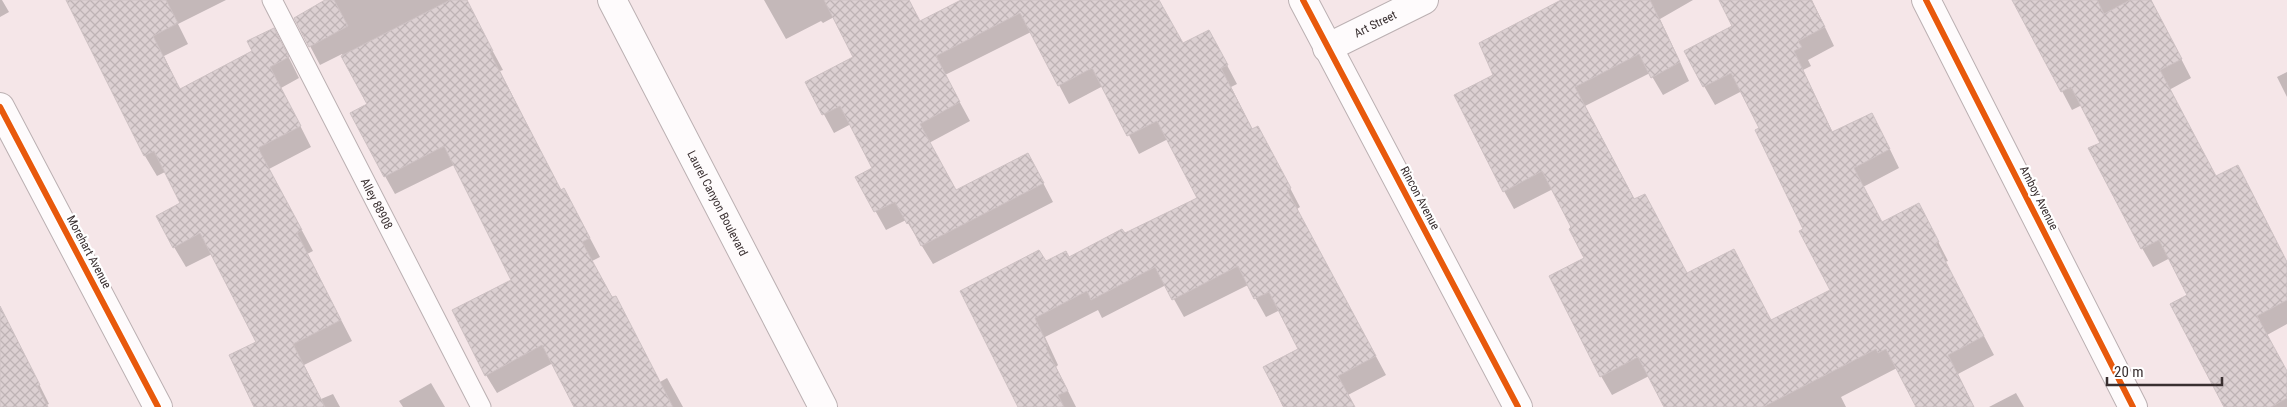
<svg xmlns="http://www.w3.org/2000/svg" width="2287" height="407" font-family="'Roboto Condensed',sans-serif">
  <defs>
    <pattern id="building-cross-hatch" width="8" height="8" patternUnits="userSpaceOnUse" patternTransform="scale(1.25)"><rect width="8" height="8" fill="#dcd0d2"/><path d="M0 0l8 8M0 8l8-8" fill="none" stroke="#beb3b5"/></pattern>
  </defs>
  <rect width="100%" height="100%" fill="#f5e6e8"/>
  <g fill="#0003">
    <polygon points="0,0 2,0 9,12 0,17"/>
    <polygon points="86,0 226,0 178,24 188,44 164,56 180,90 285,50 299,78 281,88 311,147 269,169 313,251 307,254 352,341 304,365 321,399 333,394 340,407 256,407 257,342 212,254 186,267 174,247 182,203 165,172 157,176 145,156 71,8"/>
    <polygon points="329,0 465,0 503,70 500,71 561,191 574,208 600,257 592,261 660,382 667,378 683,407 576,407 553,363 497,393 486,375 512,281 454,165 395,194 385,176 369,105 342,54 320,65 310,46"/>
    <polygon points="764,0 909,0 920,22 964,0 1157,0 1183,44 1219,50 1237,84 1231,87 1253,130 1268,146 1300,207 1297,209 1386,375 1348,395 1354,407 1283,407 1264,367 1300,349 1280,310 1266,317 1248,285 1184,317 1166,285 1102,318 1098,310 1045,337 1058,365 1056,367 1076,407 1020,407 962,291 1046,263 1068,258 1124,234 1198,198 1168,139 1139,154 1103,86 1069,104 1031,32 945,75 970,121 929,143 956,192 1038,173 1053,202 933,264 906,220 886,230 857,178 874,169 851,124 834,133 807,83 854,57 834,17 823,23 821,21 786,39"/>
    <polygon points="1561,0 1693,0 1660,19 1689,81 1663,95 1650,73 1585,106 1635,200 1687,275 1771,322 1832,291 1761,129 1742,91 1715,105 1704,86 1734,27 1720,0 1812,0 1834,46 1808,60 1811,66 1803,70 1833,133 1882,133 1899,168 1863,187 1882,224 1929,224 1948,261 1945,262 1994,355 1958,374 1974,407 1914,407 1917,406 1897,368 1841,397 1846,407 1666,407 1649,376 1612,395 1601,376 1586,258 1573,228 1553,189 1514,209 1504,191 1494,76"/>
    <polygon points="2014,0 2151,0 2191,78 2169,90 2216,178 2248,185 2287,262 2287,324 2267,335 2287,373 2287,407 2225,407 2189,295 2170,258 2153,267 2142,248 2101,143 2082,105 2072,110"/>
    <polygon points="2287,72 2287,97 2277,77"/>
    <polygon points="0,327 26,358 49,404 46,405 47,407 0,407"/>
    <polygon points="431,383 445,407 403,407 399,401"/>
    <polygon points="2016,393 2024,407 1989,407"/>
  </g>
  <g fill="url(#building-cross-hatch)" stroke="#cdc1c3">
    <polygon points="66,0 166,0 178,23 153,36 180,89 252,51 247,41 274,28 289,57 270,67 301,126 258,148 302,230 297,233 341,320 293,344 325,407 254,407 229,355 256,342 200,233 173,248 156,216 180,203 154,151 144,156"/>
    <polygon points="325,0 334,0 348,26 309,47 294,18"/>
    <polygon points="450,0 467,0 493,51 490,53 561,190 564,188 590,238 582,242 612,297 616,296 673,407 574,407 542,345 485,376 452,310 511,280 444,146 384,177 350,113 367,104 341,56"/>
    <polygon points="824,0 909,0 920,21 961,0 1159,0 1183,43 1209,30 1228,65 1221,68 1252,129 1258,126 1291,188 1287,190 1376,356 1338,376 1355,407 1284,407 1263,367 1298,349 1269,292 1254,299 1238,266 1172,300 1155,267 1091,300 1087,291 1035,318 1048,346 1046,348 1068,391 1058,395 1064,407 1018,407 960,291 1039,250 1046,261 1066,251 1069,257 1122,229 1125,233 1197,198 1157,121 1127,136 1092,68 1058,86 1020,13 936,56 960,102 920,124 956,190 1028,153 1044,183 921,246 909,222 907,224 895,202 874,212 855,177 872,168 840,106 822,115 805,82 853,57"/>
    <polygon points="1561,0 1650,0 1680,62 1651,78 1639,54 1575,87 1634,199 1645,194 1687,273 1734,249 1771,320 1830,290 1799,231 1803,229 1755,130 1759,128 1731,73 1703,87 1684,51 1732,26 1719,0 1811,0 1825,27 1798,41 1802,47 1794,51 1832,132 1872,113 1890,149 1854,168 1882,222 1919,203 1939,242 1936,243 1984,336 1948,355 1974,407 1916,407 1886,349 1878,353 1876,349 1763,407 1664,407 1638,357 1600,377 1549,276 1584,258 1569,229 1571,227 1542,171 1503,192 1454,95 1493,75 1479,43"/>
    <polygon points="2012,0 2097,0 2104,14 2130,0 2151,0 2182,59 2160,70 2216,176 2238,165 2287,262 2287,300 2257,316 2287,371 2287,398 2271,407 2224,407 2170,304 2187,295 2159,240 2141,249 2088,148 2100,143 2071,87 2061,92"/>
    <polygon points="0,306 40,385 37,386 48,407 0,407"/>
  </g>
  <g fill="none" stroke-linecap="round" stroke-linejoin="round">
    <g stroke="#bbb0b2" stroke-width="21">
      <g id="service">
        <path id="s1" d="M272,0L481,407"/>
      </g>
    </g>
    <g stroke="#bbb0b2" stroke-width="30">
      <g id="minor">
        <polyline points="1303,0 1518,407"/>
        <polyline points="1926,0 2133,407"/>
        <path id="s2" d="M1327,48L1424,0"/>
        <polyline points="0,107 158,407"/>
      </g>
    </g>
    <g stroke="#bbb0b2" stroke-width="30">
      <g id="primary">
        <path id="s3" d="M612,0L823,407"/>
      </g>
    </g>
    <use href="#service" stroke="#fefbfc" stroke-width="19"/>
    <use href="#minor" stroke="#fefbfc" stroke-width="28"/>
    <use href="#primary" stroke="#fefbfc" stroke-width="28"/>
    <g stroke="#fff" stroke-width="9">
      <g id="cycleway">
        <polyline points="1303,0 1518,407"/>
        <polyline points="1926,0 2133,407"/>
        <polyline points="0,107 158,407"/>
      </g>
    </g>
    <use href="#cycleway" stroke="#e8590c" stroke-width="6"/>
  </g>
  <g text-anchor="middle" stroke-width="4.5" stroke-linejoin="round" paint-order="stroke">
    <g font-size="12" fill="#392f30" stroke="#fff">
      <text dy="4" stroke="none"><textPath href="#s2" startOffset="54">Art Street</textPath></text>
      <text transform="translate(1420 198) rotate(62)" y="4">Rincon Avenue</text>
      <text transform="translate(2039 198) rotate(63)" y="4">Amboy Avenue</text>
      <text dy="4" stroke="none"><textPath href="#s3" startOffset="229">Laurel Canyon Boulevard</textPath></text>
      <text dy="4" stroke="none"><textPath href="#s1" startOffset="229">Alley 88908</textPath></text>
      <text transform="translate(89 252) rotate(62)" y="4">Morehart Avenue</text>
    </g>
  </g>
  <path d="M2107 377v8h115v-8" fill="none" stroke="#392f30" stroke-width="2.5"/>
  <text x="2114" y="377" font-size="15" fill="#392f30" stroke="#ffffff" stroke-width="4" paint-order="stroke">20 m</text>
</svg>
